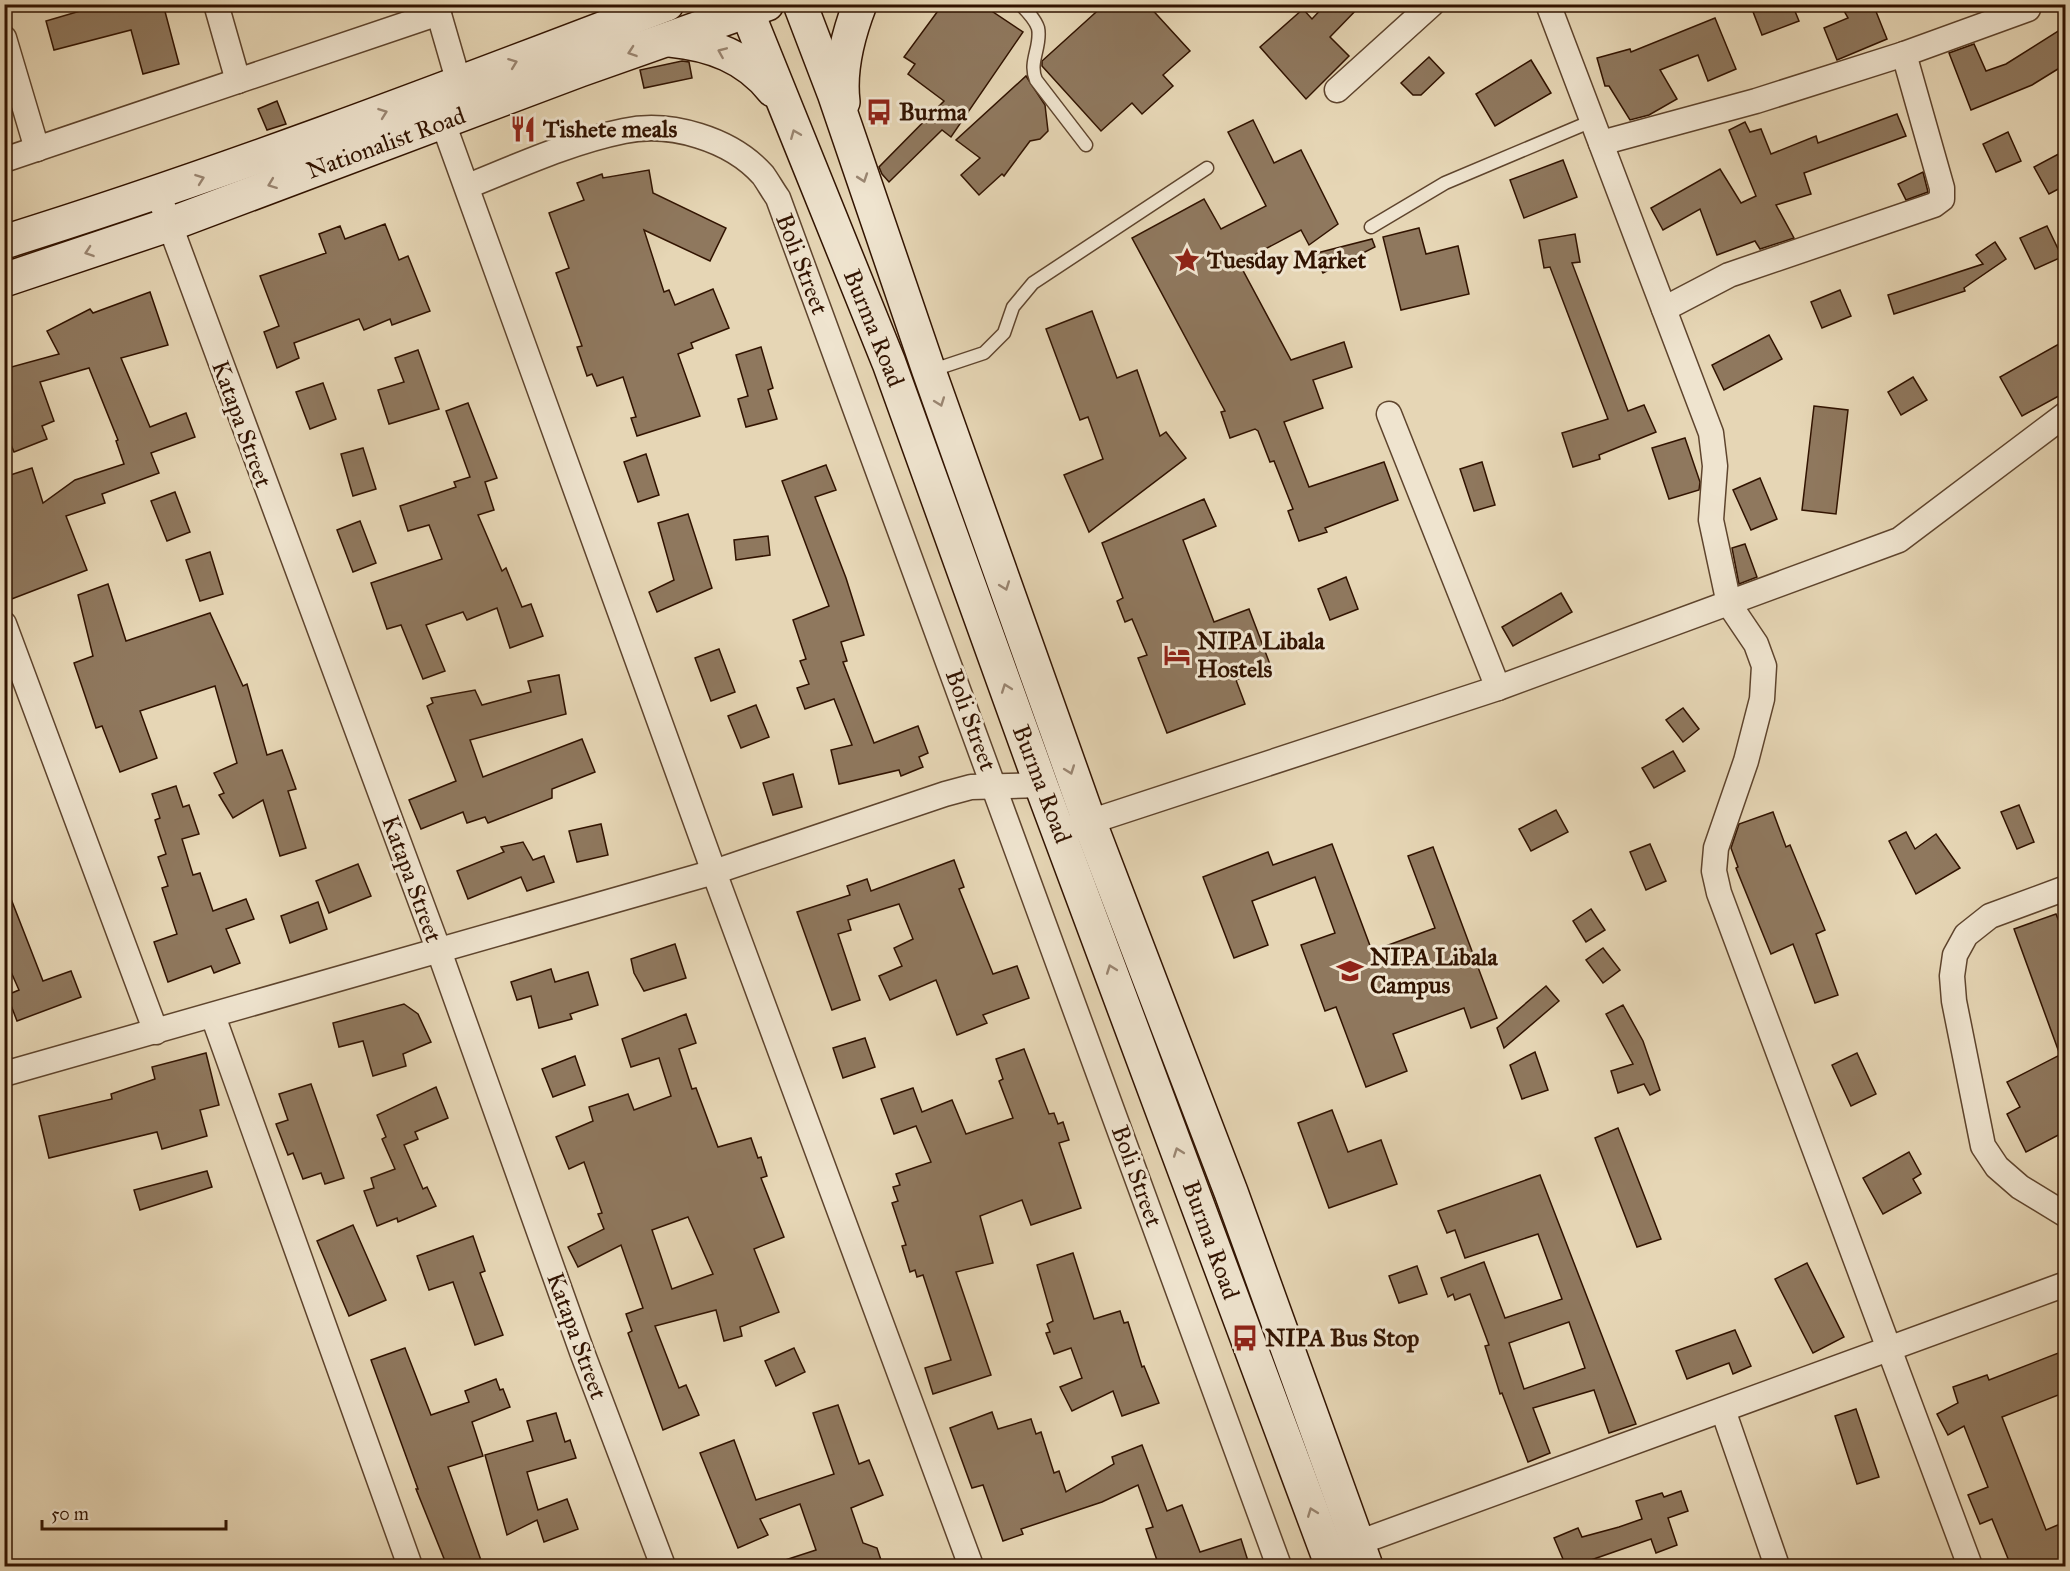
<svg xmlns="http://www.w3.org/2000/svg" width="2070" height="1571" font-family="'IM FELL Great Primer',serif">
  <rect width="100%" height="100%" fill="#e6d6b5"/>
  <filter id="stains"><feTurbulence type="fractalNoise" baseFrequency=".00333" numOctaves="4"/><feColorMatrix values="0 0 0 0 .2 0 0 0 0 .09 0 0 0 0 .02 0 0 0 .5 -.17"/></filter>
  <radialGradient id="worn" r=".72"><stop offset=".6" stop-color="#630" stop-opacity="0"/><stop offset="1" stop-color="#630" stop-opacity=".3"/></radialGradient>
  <g fill="#8f785e" stroke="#311300" stroke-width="1.5" fill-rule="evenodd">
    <polygon points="104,4 163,4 179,64 143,74 131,30 54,50 46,21"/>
    <polygon points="943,4 981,4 1023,32 951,137 942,130 889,182 882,174 879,167 944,101 908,74 915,64 904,57"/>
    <polygon points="1105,4 1147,4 1190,51 1163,75 1173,86 1142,114 1132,103 1101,131 1042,66 1042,61"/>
    <polygon points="1326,4 1362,4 1330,37 1349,56 1306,99 1260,47 1303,9 1312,19"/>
    <polygon points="1750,4 1792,4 1799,21 1762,35"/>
    <polygon points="1840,4 1873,4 1887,39 1837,60 1824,28 1848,18"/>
    <polygon points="1715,18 1736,69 1708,81 1698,55 1660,70 1677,99 1649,115 1630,120 1609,86 1605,86 1597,58 1630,49 1631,52"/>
    <polygon points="2066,26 2066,64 2032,85 1971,110 1949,53 1974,44 1986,71 2006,64"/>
    <polygon points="1429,57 1444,73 1421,95 1413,95 1401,83"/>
    <polygon points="1531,60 1551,93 1495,126 1476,94"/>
    <polygon points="682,61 689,62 692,78 644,88 640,70"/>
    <polygon points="1026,76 1045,105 1048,131 1040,139 1030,141 1004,176 1002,174 979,195 961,175 980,158 956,140"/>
    <polygon points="277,101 286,124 267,130 258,109"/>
    <polygon points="1897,114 1906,136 1804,173 1811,194 1776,205 1794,238 1760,249 1755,241 1717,255 1700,209 1663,230 1651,208 1720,169 1741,203 1756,196 1729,130 1745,122 1750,132 1761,129 1771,154 1816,136 1818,143"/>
    <polygon points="1253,120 1274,163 1301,150 1338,224 1309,245 1301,230 1239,263 1291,360 1344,342 1352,367 1313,380 1323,408 1284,422 1309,487 1384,462 1398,500 1325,528 1327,532 1299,541 1288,511 1293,509 1274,461 1270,462 1258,431 1255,429 1230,438 1221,412 1225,411 1132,238 1204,199 1221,229 1266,206 1228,132"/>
    <polygon points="2008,132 2021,161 1996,172 1983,144"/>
    <polygon points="2066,150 2066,185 2049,194 2034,167"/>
    <polygon points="1563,160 1577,197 1524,218 1510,180"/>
    <polygon points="649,170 653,193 726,228 710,261 644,230 664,292 669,290 675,305 713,289 729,328 691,343 693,348 678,354 700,416 637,436 631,418 636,417 623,377 597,386 592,374 587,376 577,347 582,346 556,273 569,268 549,213 584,200 577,183 602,174 603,178"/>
    <polygon points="1923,172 1928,192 1906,200 1898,184"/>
    <polygon points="385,224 399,260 408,256 430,311 392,325 390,319 364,330 359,319 294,343 299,358 277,368 264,332 279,326 260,276 326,253 319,234 340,226 345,239"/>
    <polygon points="2047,226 2062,257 2035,269 2020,238"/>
    <polygon points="1419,228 1426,254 1458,246 1469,294 1401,310 1383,237"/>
    <polygon points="1575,234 1580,262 1572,263 1628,411 1644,405 1656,432 1599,455 1600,459 1573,467 1562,433 1608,419 1550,267 1544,268 1539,240"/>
    <polygon points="1372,239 1375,247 1323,273 1313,254"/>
    <polygon points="1995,242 2006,259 1964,288 1965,291 1894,314 1888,295 1983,264 1976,255"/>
    <polygon points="1840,290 1851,316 1822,328 1811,302"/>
    <polygon points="150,292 168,345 121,358 150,427 186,413 195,437 151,453 159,473 102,494 105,503 66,516 87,570 9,600 4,589 4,477 32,468 43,503 75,480 124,464 116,441 118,440 89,368 40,382 54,421 42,426 47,439 14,452 4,428 4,369 59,354 47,331 90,309 93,313"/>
    <polygon points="1092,311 1117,378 1137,370 1160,436 1166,432 1186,458 1089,532 1064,475 1103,459 1088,417 1080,420 1046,329"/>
    <polygon points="1769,335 1782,359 1724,390 1712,365"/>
    <polygon points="2066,340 2066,392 2022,416 2000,377"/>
    <polygon points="761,347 773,388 768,390 777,419 746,427 738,399 748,396 736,355"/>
    <polygon points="418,350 439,409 389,424 378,390 404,382 395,358"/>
    <polygon points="1913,377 1927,400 1901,415 1888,392"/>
    <polygon points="323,383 336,419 310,429 296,392"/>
    <polygon points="468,403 497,478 485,482 494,510 478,515 502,571 506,568 522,607 531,604 543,636 510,648 497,608 467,620 463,612 426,625 445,671 423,679 401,625 387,629 371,583 442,559 429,525 408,531 400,506 456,487 454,482 470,477 446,411"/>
    <polygon points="1814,406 1848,410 1836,514 1802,510"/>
    <polygon points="1685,438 1700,482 1699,490 1669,499 1652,448"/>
    <polygon points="363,448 376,489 353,496 341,454"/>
    <polygon points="646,454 659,495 638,502 624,462"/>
    <polygon points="1482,462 1495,505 1474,511 1460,469"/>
    <polygon points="826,465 836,490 815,497 846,578 864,635 841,642 847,661 843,662 874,743 918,726 928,753 919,757 923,767 901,776 899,770 839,784 831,750 852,745 834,699 805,709 797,688 809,684 800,661 806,659 793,620 829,606 782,481"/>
    <polygon points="1760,478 1777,519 1751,530 1733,490"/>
    <polygon points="175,492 190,532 167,541 151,501"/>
    <polygon points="1204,499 1216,526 1183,540 1214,622 1249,609 1271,667 1236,680 1245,704 1167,733 1138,658 1147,655 1132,619 1125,622 1117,601 1123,598 1102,543"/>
    <polygon points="688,514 712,588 657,612 649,592 674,580 658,523"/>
    <polygon points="360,521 376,563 353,572 337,530"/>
    <polygon points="768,536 770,555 736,560 734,540"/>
    <polygon points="1745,544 1757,577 1739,584 1732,548"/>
    <polygon points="210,552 223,594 200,601 186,560"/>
    <polygon points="1346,577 1358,609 1330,620 1318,589"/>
    <polygon points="108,584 126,641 210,613 243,686 247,684 267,755 282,750 296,789 288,791 306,848 280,856 263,800 233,818 219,795 224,793 214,773 237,763 215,686 140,711 157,758 120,772 102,726 96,728 74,663 93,656 78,595"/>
    <polygon points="1561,593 1572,612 1513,646 1502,627"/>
    <polygon points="719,649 735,692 711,701 695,658"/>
    <polygon points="559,675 566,714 470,740 483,777 582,739 595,772 552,789 552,798 488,823 485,817 467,823 463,812 421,829 409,800 456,781 427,706 433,703 431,698 475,690 482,705 531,692 528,681"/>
    <polygon points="756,705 769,737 741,748 728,716"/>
    <polygon points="1683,708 1699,729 1683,742 1666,720"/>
    <polygon points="1673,751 1685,771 1654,788 1642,768"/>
    <polygon points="793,774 802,807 773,815 763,783"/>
    <polygon points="176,786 183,807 189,805 199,834 182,839 193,875 200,873 213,911 246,899 254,919 226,929 240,963 214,973 211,966 168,982 154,942 177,934 162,888 168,886 158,857 166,854 155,820 160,818 152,794"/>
    <polygon points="2019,805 2034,842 2017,849 2001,812"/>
    <polygon points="1556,810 1568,832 1531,851 1519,829"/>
    <polygon points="1773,812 1786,847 1790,845 1825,930 1816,934 1838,995 1815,1003 1793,944 1771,954 1736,868 1738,867 1731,848 1739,824"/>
    <polygon points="601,824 608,855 577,862 569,831"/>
    <polygon points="1906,832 1915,849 1936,834 1960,868 1916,894 1889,841"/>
    <polygon points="523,842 533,860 544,856 554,882 527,891 521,877 468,899 457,871 504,852 501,847"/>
    <polygon points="1332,844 1372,951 1435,928 1408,856 1433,847 1497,1018 1471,1028 1464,1008 1393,1034 1407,1071 1366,1087 1336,1007 1325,1011 1301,945 1335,933 1315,877 1252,901 1268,945 1234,958 1203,877 1268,852 1273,865"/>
    <polygon points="1650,844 1666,881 1646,890 1630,852"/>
    <polygon points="954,860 964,887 959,889 993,974 1017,966 1029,998 983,1015 987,1023 957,1035 936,980 890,1000 879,976 902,966 894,948 913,939 899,904 848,920 851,930 838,934 860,1000 832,1010 797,912 850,895 847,886 867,879 871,891"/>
    <polygon points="358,864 371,896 329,913 316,881"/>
    <polygon points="6,886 43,981 71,971 81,997 17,1021 7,995 19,990 4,956"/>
    <polygon points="318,902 327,929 290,943 281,916"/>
    <polygon points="1591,909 1605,930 1586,942 1573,921"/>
    <polygon points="2056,914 2066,939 2066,1131 2026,1152 2007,1114 2020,1107 2007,1082 2060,1055 2014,929"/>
    <polygon points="675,944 686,978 644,991 634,973 631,959"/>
    <polygon points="1603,948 1620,970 1603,983 1586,960"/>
    <polygon points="551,969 555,982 588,972 598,1005 570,1014 572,1019 539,1028 531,996 517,1000 511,982"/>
    <polygon points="1546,986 1559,1001 1504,1048 1497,1028"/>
    <polygon points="404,1004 418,1014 431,1042 403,1054 406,1066 373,1076 363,1041 339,1047 333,1023"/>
    <polygon points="1623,1005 1643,1041 1660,1090 1650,1095 1644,1084 1618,1093 1611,1071 1633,1064 1606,1014"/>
    <path d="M686,1014L696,1043L679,1049L692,1089L696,1088L718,1147L751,1138L758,1158L761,1157L767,1176L761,1178L784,1237L754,1249L779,1312L740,1327L742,1336L724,1341L716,1310L655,1326L679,1388L686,1385L699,1415L663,1430L628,1333L632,1331L626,1314L643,1308L621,1245L578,1267L568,1247L604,1229L598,1214L602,1213L584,1162L569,1169L556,1137L593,1121L589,1107L628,1094L634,1110L671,1096L659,1058L631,1067L622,1039ZM688,1217L713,1274L672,1289L652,1230Z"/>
    <polygon points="865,1038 875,1067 843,1078 833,1048"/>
    <polygon points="1024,1049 1049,1114 1054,1113 1058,1124 1063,1122 1069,1140 1059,1143 1081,1208 1031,1225 1022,1200 980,1216 993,1263 956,1272 991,1375 933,1394 925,1368 951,1360 923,1275 917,1277 915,1270 910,1272 902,1246 906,1245 892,1203 898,1201 893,1187 900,1185 896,1174 931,1162 916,1126 894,1134 881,1099 913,1088 922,1112 952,1100 966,1134 1013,1118 999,1081 1003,1079 996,1059"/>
    <polygon points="1535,1052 1548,1090 1522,1099 1510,1065"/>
    <polygon points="206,1053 219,1105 200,1110 207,1136 162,1149 157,1132 49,1158 39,1116 112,1099 111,1094 155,1079 152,1067"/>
    <polygon points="1857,1053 1876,1094 1851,1106 1832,1065"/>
    <polygon points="575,1056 585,1085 553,1097 542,1069"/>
    <polygon points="311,1084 344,1178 325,1184 321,1173 303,1179 293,1153 288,1155 276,1124 288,1120 279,1094"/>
    <polygon points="436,1087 448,1118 415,1132 418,1139 404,1145 423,1189 427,1187 436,1206 398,1222 397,1218 377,1226 364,1191 374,1188 371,1178 395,1169 382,1139 386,1137 377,1115"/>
    <polygon points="1332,1110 1348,1152 1381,1140 1397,1184 1329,1208 1298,1123"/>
    <polygon points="1618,1128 1661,1239 1637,1247 1595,1138"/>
    <polygon points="1909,1152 1921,1174 1913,1179 1921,1193 1883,1214 1863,1178"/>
    <polygon points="207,1171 212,1187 140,1210 134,1190"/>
    <path d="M1540,1175L1636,1424L1609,1433L1594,1390L1533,1408L1550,1453L1528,1462L1502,1393L1500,1394L1485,1346L1489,1345L1470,1294L1455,1300L1453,1294L1448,1297L1441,1278L1484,1262L1505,1318L1562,1299L1538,1234L1465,1258L1455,1230L1447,1233L1438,1211ZM1569,1322L1585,1368L1524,1389L1509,1343Z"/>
    <polygon points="353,1225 386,1300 349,1316 317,1241"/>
    <polygon points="473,1236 485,1271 480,1273 503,1335 475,1345 453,1282 429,1290 417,1256"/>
    <polygon points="1073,1253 1094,1319 1120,1311 1124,1323 1128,1322 1142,1367 1144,1366 1159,1403 1122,1416 1113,1391 1072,1411 1060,1387 1082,1378 1071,1348 1054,1354 1046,1333 1050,1332 1047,1324 1053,1321 1037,1265"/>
    <polygon points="1807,1263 1844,1337 1813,1353 1775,1279"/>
    <polygon points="1417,1266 1427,1294 1399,1303 1389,1276"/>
    <polygon points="1735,1330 1751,1366 1733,1374 1729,1363 1687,1379 1676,1351"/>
    <polygon points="405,1348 431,1415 469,1402 465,1391 496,1379 500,1390 503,1389 510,1407 472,1422 483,1456 448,1467 483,1566 451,1566 449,1560 445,1561 416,1489 418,1489 371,1360"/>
    <polygon points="794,1348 805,1372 776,1386 765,1361"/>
    <polygon points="2066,1350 2066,1392 2002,1417 2046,1530 2060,1524 2066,1536 2066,1566 2011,1566 1992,1519 1980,1524 1968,1495 1988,1487 1964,1426 1948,1435 1937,1414 1958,1403 1953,1387 1987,1375 1989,1380"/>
    <polygon points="838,1405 859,1464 869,1460 883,1495 851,1508 863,1543 877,1548 882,1563 871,1566 780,1566 779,1562 816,1550 800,1504 760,1519 768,1535 738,1548 700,1453 734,1440 756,1500 834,1474 813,1413"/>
    <polygon points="1856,1409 1879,1477 1857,1484 1835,1416"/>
    <polygon points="992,1412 998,1429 1031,1419 1036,1434 1041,1432 1054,1473 1059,1471 1066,1492 1114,1464 1112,1457 1142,1445 1167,1511 1182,1505 1200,1552 1241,1539 1248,1561 1230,1566 1159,1566 1146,1529 1153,1527 1138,1485 1102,1502 1021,1529 1023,1534 1003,1541 983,1485 972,1488 950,1428"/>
    <polygon points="556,1413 565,1442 570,1440 576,1458 527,1472 538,1510 567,1499 578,1529 544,1542 537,1520 507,1535 485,1455 533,1441 527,1421"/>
    <polygon points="1681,1491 1688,1511 1668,1518 1677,1545 1656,1553 1651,1539 1591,1560 1594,1566 1566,1566 1554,1538 1578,1528 1582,1537 1619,1527 1642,1519 1636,1501 1662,1493 1664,1497"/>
  </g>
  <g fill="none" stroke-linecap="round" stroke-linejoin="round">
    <g stroke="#5e442d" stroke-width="15">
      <g id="service">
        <path d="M1020,4C1027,11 1035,19 1038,28C1042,46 1028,62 1036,80L1086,145"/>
        <polyline points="1371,227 1445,183 1592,121"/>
        <polyline points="930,371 984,353 1004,333 1013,307 1033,283 1207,168"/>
      </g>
    </g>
    <g stroke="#5e442d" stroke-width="27">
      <g id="minor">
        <polyline points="216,4 238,81"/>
        <polyline points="436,4 463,97"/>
        <polyline points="1548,4 1711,433 1715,466 1711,520 1729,604 1756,644 1764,666 1762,699 1746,761 1716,848 1714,871 1719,893 1970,1566"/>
        <polyline points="4,38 37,149"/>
        <polyline points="1337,90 1432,4"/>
        <polyline points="437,106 714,872 971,1566"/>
        <polyline points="1601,143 1756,101 1904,54 2028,9"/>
        <polyline points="4,160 439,13"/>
        <path d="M468,186C518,166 570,142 624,131C670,121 731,139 763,175C768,182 773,191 778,198L1279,1566"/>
        <polyline points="158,193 439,951 582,1352 663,1566"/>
        <polyline points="1664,309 1729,275 1934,205 1942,199 1942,188 1904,54"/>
        <polyline points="1389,414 1498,688"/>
        <polyline points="4,624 156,1032"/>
        <polyline points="1074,827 1498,688 1899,540 2066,414"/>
        <polyline points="2066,888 1990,916 1966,935 1955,955 1952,976 1954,1001 1983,1146 1997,1167 2020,1187 2066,1215"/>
        <polyline points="213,1016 410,1566"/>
        <polyline points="4,1074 714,872 945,794 971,787 1041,785"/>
        <polyline points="1723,1410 1777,1566"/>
        <polyline points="1344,1548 2066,1284"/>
      </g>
    </g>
    <g stroke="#311300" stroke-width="36">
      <g id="secondary">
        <polyline points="744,4 889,363 1041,785 1332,1566"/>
        <polyline points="800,4 834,93 929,371 1089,821 1231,1192 1366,1566"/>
        <path d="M670,40C711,44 747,57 773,90"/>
        <path d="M843,102C839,69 848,35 860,4"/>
        <path d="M4,242C229,172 447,88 667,4"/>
        <polyline points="4,280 168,225 580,70 767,4"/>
      </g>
    </g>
    <use href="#service" stroke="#efe4cf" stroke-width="12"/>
    <use href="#minor" stroke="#efe4cf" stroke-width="24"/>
    <use href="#secondary" stroke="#efe4cf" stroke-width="33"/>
  </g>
  <defs><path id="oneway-chevron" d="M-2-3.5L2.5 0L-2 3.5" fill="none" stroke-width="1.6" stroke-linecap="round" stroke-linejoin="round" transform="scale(1.5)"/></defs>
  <g stroke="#9a8672">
    <use href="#oneway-chevron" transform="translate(632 52) rotate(161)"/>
    <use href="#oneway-chevron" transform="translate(722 52) rotate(-157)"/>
    <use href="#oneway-chevron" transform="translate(513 63) rotate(-21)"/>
    <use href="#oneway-chevron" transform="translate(383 113) rotate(-20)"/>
    <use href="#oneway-chevron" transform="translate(795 134) rotate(-112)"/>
    <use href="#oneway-chevron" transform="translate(863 178) rotate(71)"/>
    <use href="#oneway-chevron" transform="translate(200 179) rotate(-20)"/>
    <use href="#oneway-chevron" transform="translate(272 184) rotate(159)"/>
    <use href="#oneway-chevron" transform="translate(89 252) rotate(161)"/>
    <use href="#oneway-chevron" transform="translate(940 402) rotate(70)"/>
    <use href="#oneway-chevron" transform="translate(1005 586) rotate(70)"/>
    <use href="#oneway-chevron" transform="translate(1006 688) rotate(-110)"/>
    <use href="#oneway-chevron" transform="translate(1070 770) rotate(70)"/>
    <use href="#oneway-chevron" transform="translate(1111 969) rotate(-110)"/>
    <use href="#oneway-chevron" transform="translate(1178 1152) rotate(-110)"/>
    <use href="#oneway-chevron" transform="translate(1312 1512) rotate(-111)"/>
  </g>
  <defs>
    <g id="bus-bare" transform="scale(2.07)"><path d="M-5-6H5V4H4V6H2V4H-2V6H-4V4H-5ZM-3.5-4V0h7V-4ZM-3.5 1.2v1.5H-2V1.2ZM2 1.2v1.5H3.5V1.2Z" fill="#8f2418" stroke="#efe4cf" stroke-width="2.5" paint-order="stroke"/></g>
    <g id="restaurant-bare" transform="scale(2.07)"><path d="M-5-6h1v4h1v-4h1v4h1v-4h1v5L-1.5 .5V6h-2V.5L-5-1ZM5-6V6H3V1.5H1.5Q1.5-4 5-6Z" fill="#8f2418" stroke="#efe4cf" stroke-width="2.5" paint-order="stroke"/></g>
    <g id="sight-bare" transform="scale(2.07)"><path d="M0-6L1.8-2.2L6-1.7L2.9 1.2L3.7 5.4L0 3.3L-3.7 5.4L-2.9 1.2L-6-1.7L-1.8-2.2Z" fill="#8f2418" stroke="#efe4cf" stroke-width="2.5" paint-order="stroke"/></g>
    <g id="hotel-bare" transform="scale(2.07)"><path d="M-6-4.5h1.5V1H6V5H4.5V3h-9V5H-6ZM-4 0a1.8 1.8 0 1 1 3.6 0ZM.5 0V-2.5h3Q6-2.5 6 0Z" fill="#8f2418" stroke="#efe4cf" stroke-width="2.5" paint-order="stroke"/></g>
    <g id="university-bare" transform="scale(2.07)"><path d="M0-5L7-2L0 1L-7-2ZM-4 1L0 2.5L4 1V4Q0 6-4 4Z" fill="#8f2418" stroke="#efe4cf" stroke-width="2.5" paint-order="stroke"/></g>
  </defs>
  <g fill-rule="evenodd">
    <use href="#bus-bare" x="879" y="112"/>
    <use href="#restaurant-bare" x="523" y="129"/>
    <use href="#sight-bare" x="1187" y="260"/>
    <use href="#hotel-bare" x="1177" y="655"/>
    <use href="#university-bare" x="1350" y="971"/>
    <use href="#bus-bare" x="1245" y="1338"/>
  </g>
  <g text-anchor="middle" stroke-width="6" stroke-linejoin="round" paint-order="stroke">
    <g font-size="24" font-weight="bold" fill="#311300" stroke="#efe4cf" text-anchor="start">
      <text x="899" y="120">Burma</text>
      <text x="543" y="137">Tishete meals</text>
      <text x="1207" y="268">Tuesday Market</text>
      <text x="1197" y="649">NIPA Libala<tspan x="1197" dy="28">Hostels</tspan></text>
      <text x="1370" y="965">NIPA Libala<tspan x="1370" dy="28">Campus</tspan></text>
      <text x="1265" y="1346">NIPA Bus Stop</text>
    </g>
    <g font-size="24" fill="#311300" stroke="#efe4cf">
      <text transform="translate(386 143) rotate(-20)" y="8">Nationalist Road</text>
      <text transform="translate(802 264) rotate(69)" y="8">Boli Street</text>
      <text transform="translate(874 328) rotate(68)" y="8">Burma Road</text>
      <text transform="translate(242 424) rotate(70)" y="8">Katapa Street</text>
      <text transform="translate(971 720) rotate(70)" y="8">Boli Street</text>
      <text transform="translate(1042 784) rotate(69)" y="8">Burma Road</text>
      <text transform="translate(412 879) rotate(70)" y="8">Katapa Street</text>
      <text transform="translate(1137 1176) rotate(70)" y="8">Boli Street</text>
      <text transform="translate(1211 1240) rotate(70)" y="8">Burma Road</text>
      <text transform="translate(577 1336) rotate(70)" y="8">Katapa Street</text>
    </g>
  </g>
  <rect width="2070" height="1571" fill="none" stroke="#e6d6b5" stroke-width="24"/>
  <rect x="6" y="6" width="2058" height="1559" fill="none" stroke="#311300" stroke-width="3"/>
  <rect x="12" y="12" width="2046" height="1547" fill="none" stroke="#311300" stroke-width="1.5"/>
  <path d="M42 1520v9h184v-9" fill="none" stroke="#311300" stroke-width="3"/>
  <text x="51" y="1520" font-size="18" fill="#311300" stroke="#efe4cf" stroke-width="4.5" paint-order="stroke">50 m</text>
  <rect width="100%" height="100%" filter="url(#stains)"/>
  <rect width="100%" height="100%" fill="url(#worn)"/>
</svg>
